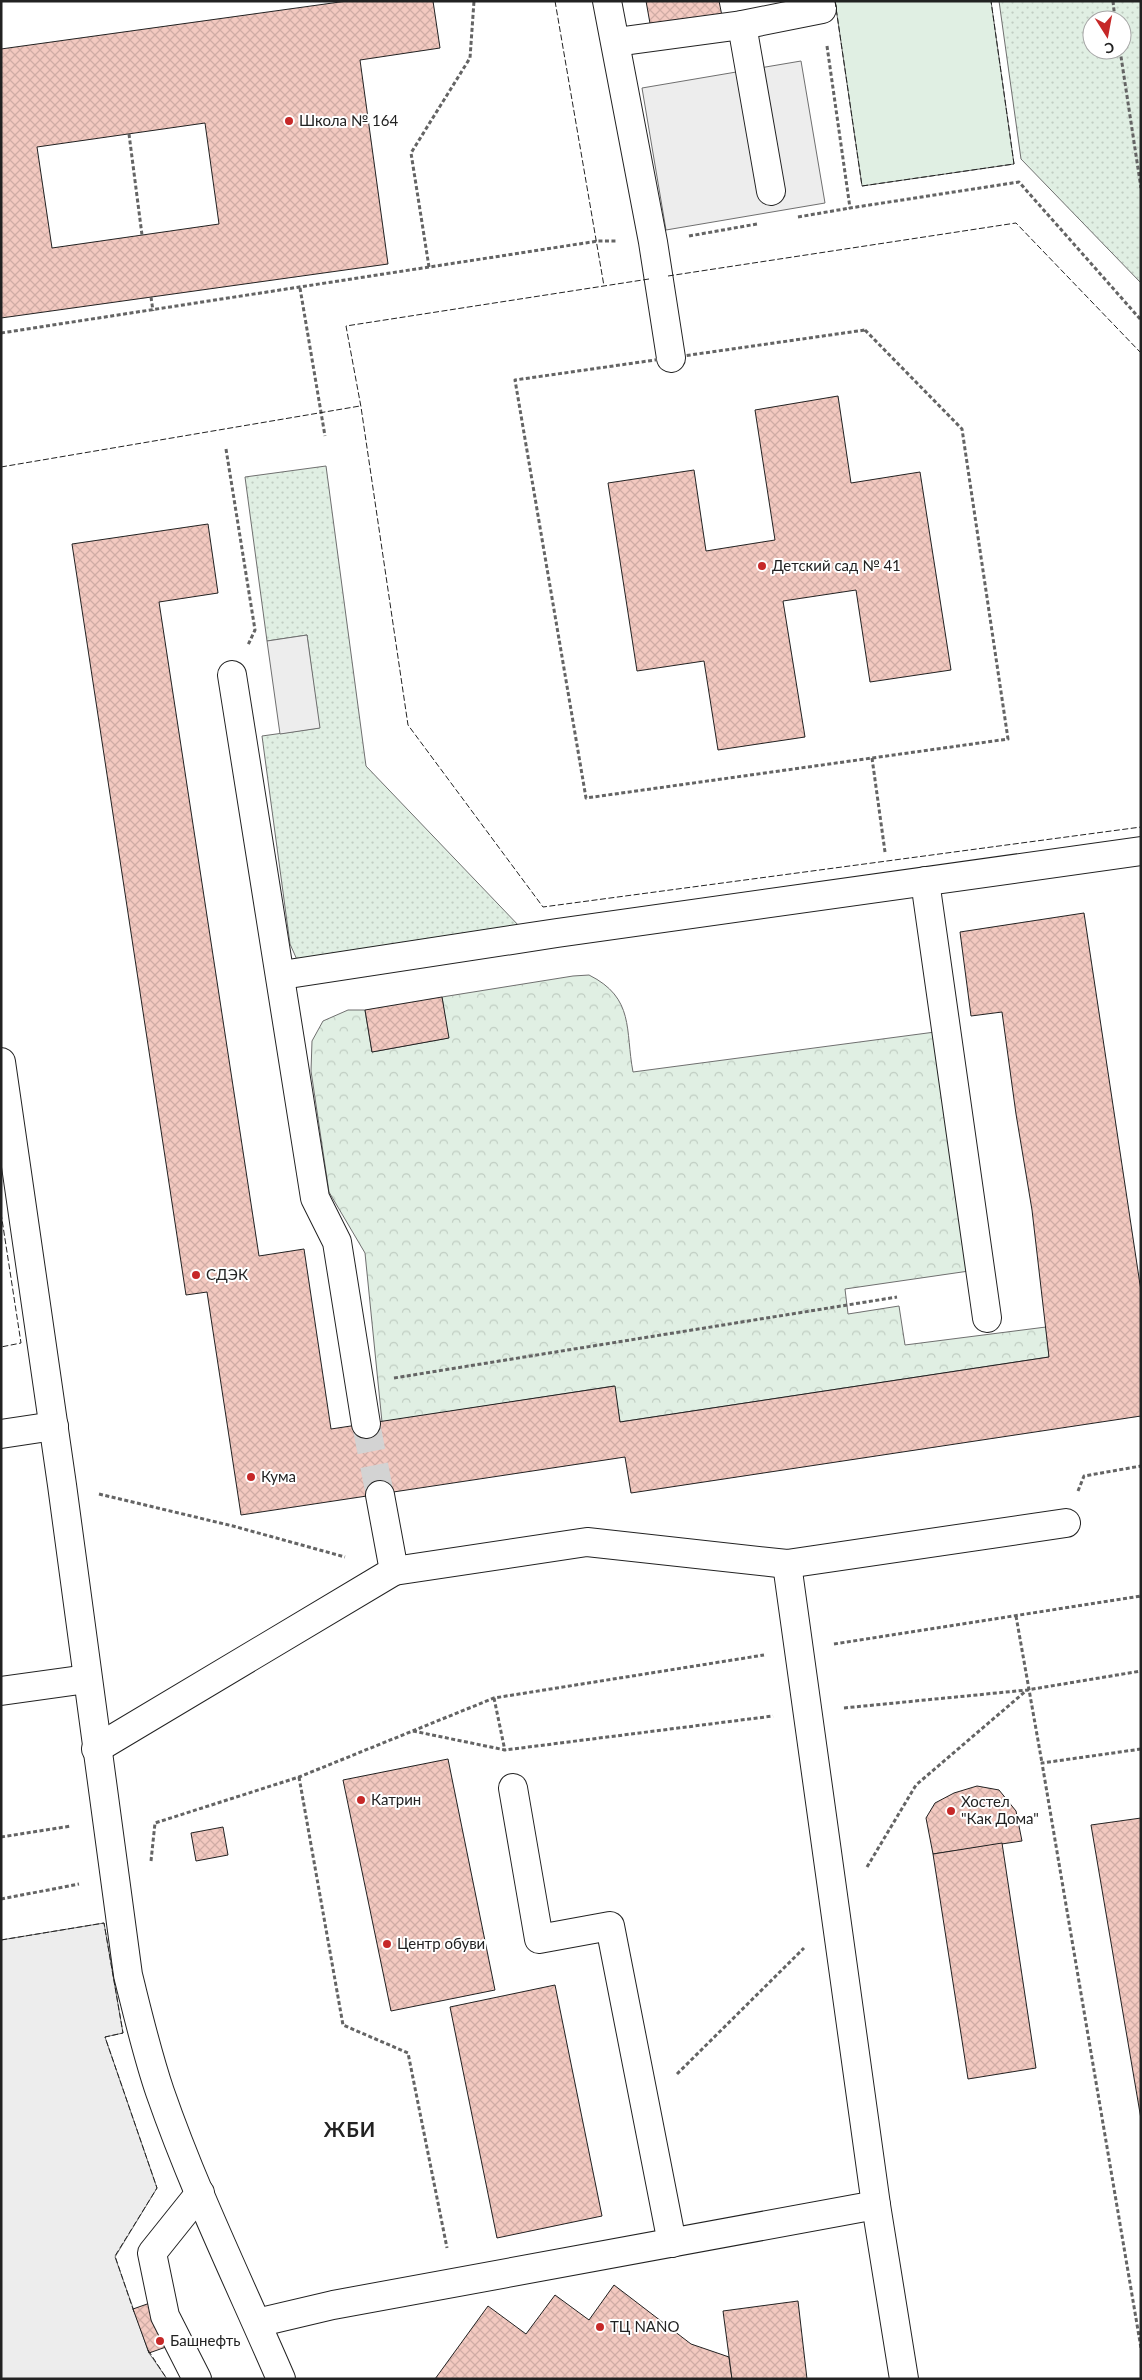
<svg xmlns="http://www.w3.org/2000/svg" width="1142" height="2380" font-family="Lato,sans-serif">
  <defs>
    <pattern id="grass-dots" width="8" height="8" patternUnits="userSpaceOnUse" patternTransform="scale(1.25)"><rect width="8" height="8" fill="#e0efe3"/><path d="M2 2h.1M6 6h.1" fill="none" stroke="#c0cdc2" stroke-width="1.8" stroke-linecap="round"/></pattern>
    <pattern id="forest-crowns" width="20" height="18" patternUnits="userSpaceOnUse" patternTransform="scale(1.25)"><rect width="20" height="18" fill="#e0efe3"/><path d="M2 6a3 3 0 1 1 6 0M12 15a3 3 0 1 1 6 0" fill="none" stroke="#c0cdc2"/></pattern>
    <pattern id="building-cross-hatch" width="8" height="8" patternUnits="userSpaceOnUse" patternTransform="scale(1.25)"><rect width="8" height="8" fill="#f3c9c0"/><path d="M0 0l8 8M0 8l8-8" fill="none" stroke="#d0aca5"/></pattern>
  </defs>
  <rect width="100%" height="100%" fill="#fff"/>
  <g fill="url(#grass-dots)" stroke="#6f6f6f" fill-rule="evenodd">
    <path d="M999,1H1141V283L1021,159ZM1092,20H1122V50H1092Z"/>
    <polygon points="326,466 366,766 521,928 298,962 290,944 262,736 319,728 307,635 267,641 245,477"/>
  </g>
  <path fill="url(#forest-crowns)" stroke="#6f6f6f" d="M589,975C635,998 625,1030 633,1072L935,1032L969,1271L845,1289L848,1314L899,1306L905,1345L1046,1327L1049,1357L620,1422L614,1386L382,1422L365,1253L329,1192L311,1071L312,1041L323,1021L348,1010H365L372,1052L448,1038L442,997L573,976Z"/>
  <polygon fill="#e0efe3" stroke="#6f6f6f" points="835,1 991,1 1014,164 862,186"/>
  <g fill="#ededed" stroke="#6f6f6f">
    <polygon points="801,61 825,203 666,230 642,88"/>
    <polygon points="307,635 320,728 280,734 267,641"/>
    <polygon points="104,1923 123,2033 105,2037 157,2188 115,2257 149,2353 167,2379 1,2379 1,1940"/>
  </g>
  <g fill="url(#building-cross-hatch)" stroke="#222" fill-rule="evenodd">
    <path d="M347,1H433L440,48L360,60L388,264L1,318V49ZM205,123L219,224L52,248L37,147Z"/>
    <polygon points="646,1 719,1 722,16 651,29"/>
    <polygon points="838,396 851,483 920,472 951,670 870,682 856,590 783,601 805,737 718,750 704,661 637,671 608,483 694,470 706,551 775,540 755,410"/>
    <polygon points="208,524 218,593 159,602 259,1256 304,1249 331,1429 615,1386 620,1422 1049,1357 1032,1210 1016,1114 1002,1012 971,1016 960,932 1084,913 1141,1291 1141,1416 631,1493 625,1457 241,1515 207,1292 186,1295 72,544"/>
    <polygon points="442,997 449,1038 372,1052 365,1010"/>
    <polygon points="448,1759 495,1990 391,2011 343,1780"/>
    <polygon points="977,1786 999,1790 1016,1811 1022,1841 933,1854 926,1818 935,1803 954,1793"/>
    <polygon points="1141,1818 1141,2119 1091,1825"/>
    <polygon points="223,1827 228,1855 196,1861 191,1833"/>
    <polygon points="1002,1843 1036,2068 968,2079 933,1854"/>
    <polygon points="555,1985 602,2216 497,2238 450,2007"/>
    <polygon points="614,2285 691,2344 729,2357 732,2379 435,2379 488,2306 526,2334 555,2295 589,2320"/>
    <polygon points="167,2297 183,2341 149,2353 133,2309"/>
    <polygon points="798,2301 807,2379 732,2379 723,2311"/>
  </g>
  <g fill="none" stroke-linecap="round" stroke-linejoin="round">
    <polyline stroke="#d3d3d3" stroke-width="28" stroke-dasharray="28 14" stroke-linecap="butt" points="366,1424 380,1495"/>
    <g stroke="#222" stroke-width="30">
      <g id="minor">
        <polyline points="607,1 653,242 671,358"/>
        <polyline points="742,25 771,191"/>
        <polyline points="616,42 742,25 822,9 820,1"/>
        <polyline points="232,675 315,1198 337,1242 366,1424"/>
        <polyline points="925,881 987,1318"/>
        <polyline points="282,975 557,933 1141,851"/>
        <path d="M1,1062L62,1485L128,1975C138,2015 147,2054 160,2092C194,2190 240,2284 281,2379"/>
        <polyline points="1,1434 54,1426"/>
        <polyline points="787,1564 876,2205 904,2379"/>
        <polyline points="394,1571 587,1542 787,1564 1066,1523"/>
        <polyline points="1,1691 87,1679"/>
        <polyline points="96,1749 394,1571 380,1495"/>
        <polyline points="513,1788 539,1939 610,1926 672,2243"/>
        <polyline points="257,2323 333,2305 876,2205"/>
        <polyline points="197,2379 165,2316 152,2253 200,2193"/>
      </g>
    </g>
    <g stroke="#646464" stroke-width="3" stroke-dasharray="4 2.5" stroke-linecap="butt">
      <polyline points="1113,1 1115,20"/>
      <polyline points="827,46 850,208 1019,182 1141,320"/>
      <polyline points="1120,50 1141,188"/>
      <polyline points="129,134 142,235"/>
      <polyline points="798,217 850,208"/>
      <polyline points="689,236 757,224"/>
      <polyline points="429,267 411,153 470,58 474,1"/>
      <polyline points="300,288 325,436"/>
      <polyline points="151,297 153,311"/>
      <polygon points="865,330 962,429 1008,739 586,798 515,380"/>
      <polyline points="1,333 598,241 616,241"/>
      <polyline points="226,449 255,630 248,645"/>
      <polyline points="872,758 885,852"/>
      <polyline points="394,1378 897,1297"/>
      <polyline points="1078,1491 1084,1476 1141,1466"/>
      <polyline points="99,1494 233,1526 345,1557"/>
      <polyline points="1016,1616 1042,1763"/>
      <polyline points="834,1644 1141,1596"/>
      <polyline points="494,1698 505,1751"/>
      <polyline points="844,1708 1027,1690 1141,1671"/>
      <polyline points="413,1731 505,1750 773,1716"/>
      <polyline points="1141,1749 1042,1763 1141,2348"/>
      <polyline points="299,1777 343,2025 408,2053 447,2248"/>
      <polyline points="1,1837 71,1826"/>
      <polyline points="151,1861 155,1823 299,1777 494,1698 764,1655"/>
      <polyline points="867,1867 916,1785 1027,1690"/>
      <polyline points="1,1899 79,1884"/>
      <polyline points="677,2074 804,1948"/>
    </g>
    <use href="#minor" stroke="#fff" stroke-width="28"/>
    <g stroke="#222" stroke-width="1" stroke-dasharray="6 2.5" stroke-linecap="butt">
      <polyline points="555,1 604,286"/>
      <polyline points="835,1 862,186 1014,164 991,1"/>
      <polyline points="668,276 1016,223 1141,353"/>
      <polyline points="649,279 346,326 361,407 408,725 543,907 1141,827"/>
      <polyline points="1,467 360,406"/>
      <polyline points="1,1213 21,1343 1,1347"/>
      <polyline points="1,1940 104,1923 123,2033 105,2037 157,2188 115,2256 134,2312"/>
      <polyline points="148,2350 167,2379"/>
    </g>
  </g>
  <g fill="#c62828" stroke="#fff" stroke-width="2">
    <circle cx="289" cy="121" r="5"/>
    <circle cx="762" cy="566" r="5"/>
    <circle cx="196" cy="1275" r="5"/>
    <circle cx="251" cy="1477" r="5"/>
    <circle cx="361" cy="1800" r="5"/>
    <circle cx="951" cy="1811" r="5"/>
    <circle cx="387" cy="1944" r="5"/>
    <circle cx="600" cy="2327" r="5"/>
    <circle cx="160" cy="2341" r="5"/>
  </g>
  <g text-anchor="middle" stroke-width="4" stroke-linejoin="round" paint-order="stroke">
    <g font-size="15" fill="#222" stroke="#fff" text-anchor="start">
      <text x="299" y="126">Школа № 164</text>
      <text x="772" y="571">Детский сад № 41</text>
      <text x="206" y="1280">СДЭК</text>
      <text x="261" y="1482">Кума</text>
      <text x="371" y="1805">Катрин</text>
      <text x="961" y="1807">Хостел<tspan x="961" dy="17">"Как Дома"</tspan></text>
      <text x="397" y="1949">Центр обуви</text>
      <text x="610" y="2332">ТЦ NANO</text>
      <text x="170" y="2346">Башнефть</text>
    </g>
    <g font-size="20" font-weight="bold" letter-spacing="1" fill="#222" stroke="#fff">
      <text x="350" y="2137">ЖБИ</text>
    </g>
  </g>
  <rect width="1142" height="2380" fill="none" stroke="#222222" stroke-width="5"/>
  <g transform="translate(1107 35) rotate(169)"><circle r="24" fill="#ffffff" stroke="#a7a7a7"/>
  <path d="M0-4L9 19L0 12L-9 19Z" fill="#c62828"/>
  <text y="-8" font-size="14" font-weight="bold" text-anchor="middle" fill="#222222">С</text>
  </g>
</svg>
